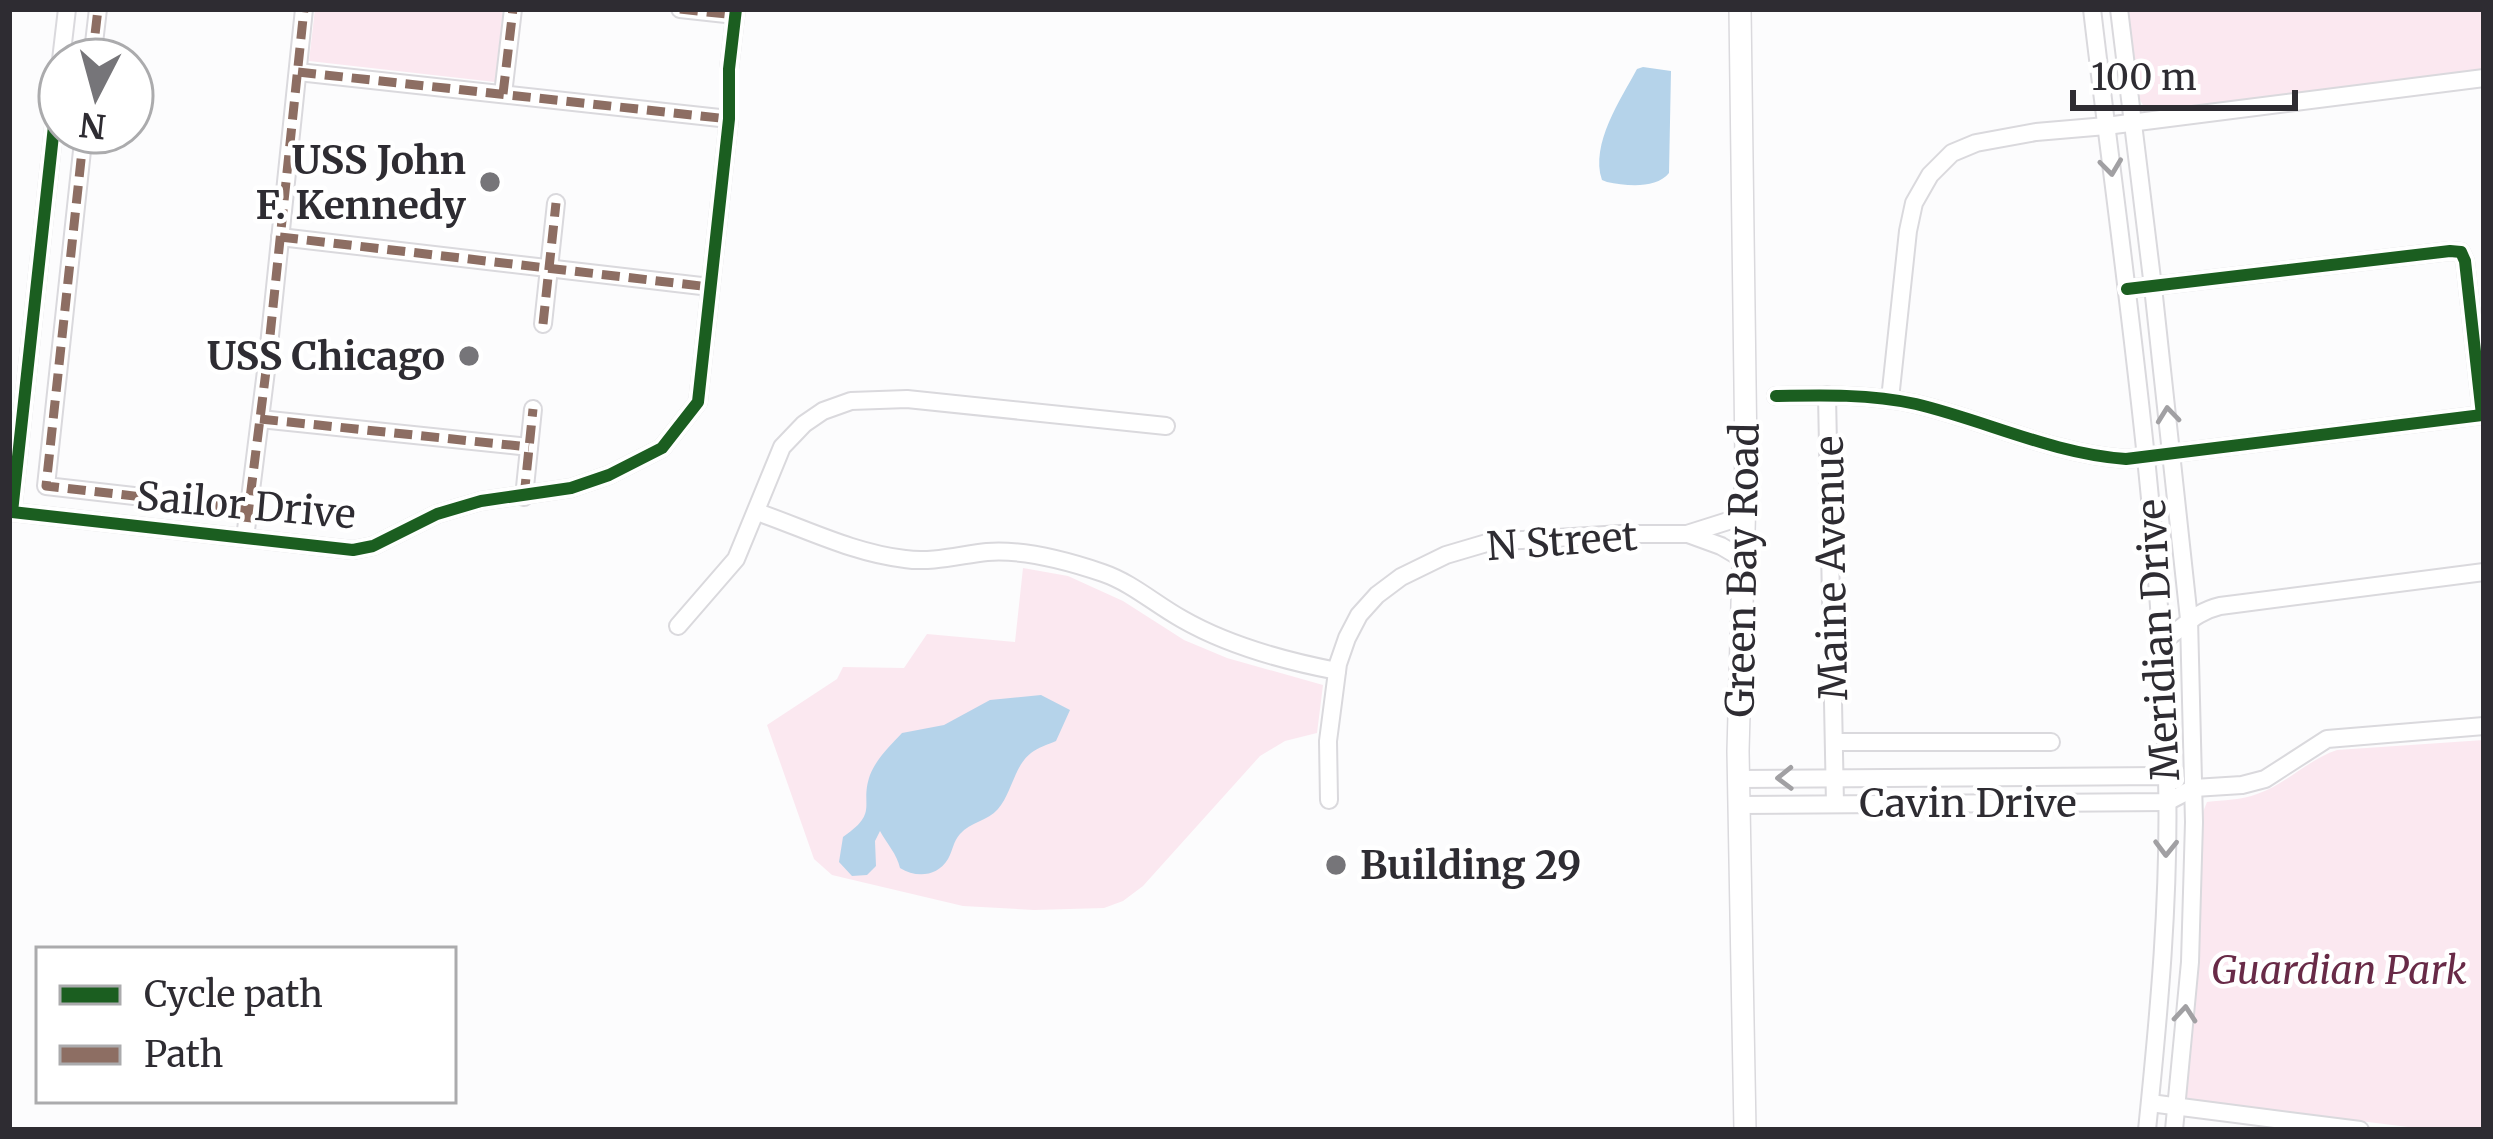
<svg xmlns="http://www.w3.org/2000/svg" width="2493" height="1139" font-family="Merriweather,serif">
  <rect width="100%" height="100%" fill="#fcfcfd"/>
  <g fill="#fbe8f0">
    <polygon points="315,9 503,9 495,82 309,61"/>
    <polygon points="2128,9 2484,9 2484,70 2157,110 2144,107 2139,98"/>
    <polygon points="1023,568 1068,576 1123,601 1184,640 1227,658 1323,685 1317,733 1285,741 1260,756 1143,886 1123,901 1104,908 1034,910 963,906 832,875 814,859 767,725 837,679 843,667 904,668 927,634 1015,642"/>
    <path d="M2484,740V1130H2432L2185,1099L2201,865V817L2207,802C2223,800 2242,800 2257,794C2287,784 2307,760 2337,750Z"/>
  </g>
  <g fill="#b5d3ea">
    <path d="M1643,67L1671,71L1669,173C1656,189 1627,186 1607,182L1602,180C1590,144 1621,99 1637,69Z"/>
    <path d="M1041,695L1070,710L1056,741C1049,744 1037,748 1031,753C1014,766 1012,793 998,809C988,821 970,822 960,834C953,842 953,850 948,859C937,877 916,878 900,868C897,854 887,844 880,831L875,841L876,866L867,875L852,876L839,862L843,837C880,812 859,806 870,775C876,759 891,745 902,733L944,725L990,700Z"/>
  </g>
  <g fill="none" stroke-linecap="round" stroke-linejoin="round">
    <g stroke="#dad9dd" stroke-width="20">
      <g id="street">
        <polyline points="680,9 735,15"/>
        <path d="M2092,9C2122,264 2162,519 2167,777C2170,895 2159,1013 2147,1130"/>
        <polyline points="2119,9 2153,287 2189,619 2194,822 2190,962 2174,1130"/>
        <polyline points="61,60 67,9"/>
        <polyline points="92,60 98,9"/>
        <polyline points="60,71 12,512 353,550 373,546 437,514 481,501 571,488 609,475 662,448 698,402 729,119 729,69 736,9"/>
        <polyline points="298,72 729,119"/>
        <polyline points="503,94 513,9"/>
        <polyline points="84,132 46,486 248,509"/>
        <polyline points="280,237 710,287"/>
        <polyline points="543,324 556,203"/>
        <polyline points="1827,395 1835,804"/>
        <path d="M1776,396C1823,395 1870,394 1916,404C1987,421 2053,454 2126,459L2482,415L2465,261L2461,252L2450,251L2127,289"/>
        <polyline points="1890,399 1908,231 1914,203 1930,175 1952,153 1976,143 2036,132 2106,126 2484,78"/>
        <polyline points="260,419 529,447"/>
        <polyline points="524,497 533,409"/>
        <path d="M757,512C806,529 853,553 905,559C932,563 960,555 987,552C1024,549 1068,561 1103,573C1132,583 1155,604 1182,619C1229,646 1285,661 1337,671"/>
        <polyline points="1688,534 1721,546 1743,559"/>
        <polyline points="245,538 268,355 304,9"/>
        <polyline points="678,626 736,559 782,447 804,424 823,411 851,401 907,399 1166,426"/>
        <path d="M2162,641C2185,628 2192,613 2220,606L2484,572"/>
        <polyline points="1834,742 2051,742"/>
        <polyline points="1739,779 2161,776 2176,780"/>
        <polyline points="1329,800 1328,741 1338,664 1347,638 1359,615 1377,595 1401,577 1446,555 1490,542 1621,534 1687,534 1744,516"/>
        <polyline points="1739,805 2167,802 2194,788 2242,785 2265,779 2327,739 2484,726"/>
        <polyline points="2150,1103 2360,1130"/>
      </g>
    </g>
    <g stroke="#dad9dd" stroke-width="24">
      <polyline id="secondary" points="1740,9 1746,458 1738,751 1745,1130"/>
    </g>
    <use href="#street" stroke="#fff" stroke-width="16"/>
    <use href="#secondary" stroke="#fff" stroke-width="21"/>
    <g stroke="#8d6e63" stroke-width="9" stroke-dasharray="18 9" stroke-linecap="butt">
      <polyline points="680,9 735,15"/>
      <polyline points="92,60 98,9"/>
      <polyline points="298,72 729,119"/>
      <polyline points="503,94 513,9"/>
      <polyline points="84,132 46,486 248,509"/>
      <polyline points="280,237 710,287"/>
      <polyline points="543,324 556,203"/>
      <polyline points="260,419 529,447"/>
      <polyline points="524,497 533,409"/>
      <polyline points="247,522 268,355 304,9"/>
    </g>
    <g stroke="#fff" stroke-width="20">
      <g id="cycleway">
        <polyline points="60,71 12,512 353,550 373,546 437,514 481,501 571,488 609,475 662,448 698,402 729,119 729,69 736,9"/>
        <path d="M1776,396C1823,395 1870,394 1916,404C1987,421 2053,454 2126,459L2482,415L2465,261L2461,252L2450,251L2127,289"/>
      </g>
    </g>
    <use href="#cycleway" stroke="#1b5e20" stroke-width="12"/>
  </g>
  <defs><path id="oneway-chevron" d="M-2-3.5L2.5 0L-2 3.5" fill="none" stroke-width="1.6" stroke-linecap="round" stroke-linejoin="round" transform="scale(3)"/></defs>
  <g stroke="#a1a0a3">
    <use href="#oneway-chevron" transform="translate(2111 167) rotate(83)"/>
    <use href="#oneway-chevron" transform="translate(2168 415) rotate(-96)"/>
    <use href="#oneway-chevron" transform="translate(1785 778) rotate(179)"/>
    <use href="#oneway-chevron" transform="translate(2166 848) rotate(91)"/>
    <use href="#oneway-chevron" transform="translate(2185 1014) rotate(-85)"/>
  </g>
  <g fill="#767579" stroke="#fff" stroke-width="4.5">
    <circle cx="490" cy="182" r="12"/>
    <circle cx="469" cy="356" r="12"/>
    <circle cx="1336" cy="865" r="12"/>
  </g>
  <g text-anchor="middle" stroke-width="9" stroke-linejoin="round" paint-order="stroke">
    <g font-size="39" font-weight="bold" fill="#2e2c32" stroke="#fff" text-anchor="end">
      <text x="466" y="174">USS John<tspan x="466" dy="45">F. Kennedy</tspan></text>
      <text x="445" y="370">USS Chicago</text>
      <text x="1360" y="879" text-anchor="start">Building 29</text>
    </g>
    <g font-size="39" fill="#2e2c32" stroke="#fff">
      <text transform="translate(246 505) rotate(5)" y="14">Sailor Drive</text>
      <text transform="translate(1562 541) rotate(-4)" y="14">N Street</text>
      <text transform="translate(1831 568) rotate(-91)" y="14">Maine Avenue</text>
      <text transform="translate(1742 570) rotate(-89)" y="14">Green Bay Road</text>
      <text transform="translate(2158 640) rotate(-93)" y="14">Meridian Drive</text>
      <text x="1968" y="817">Cavin Drive</text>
    </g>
    <g font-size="39" font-style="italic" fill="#682a47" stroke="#fff">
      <text x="2339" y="984">Guardian Park</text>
    </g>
  </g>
  <rect width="2493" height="1139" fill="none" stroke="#2e2c32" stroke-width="24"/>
  <rect x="36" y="947" width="420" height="156" fill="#ffffff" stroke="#ababad" stroke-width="3"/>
  <rect x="60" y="986" width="60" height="18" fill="#1b5e20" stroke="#ababad" stroke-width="3"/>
  <text x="144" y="1007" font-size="36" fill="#2e2c32">Cycle path</text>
  <rect x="60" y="1046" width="60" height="18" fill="#8d6e63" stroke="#ababad" stroke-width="3"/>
  <text x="144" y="1067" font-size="36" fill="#2e2c32">Path</text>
  <g transform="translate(96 96) rotate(186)"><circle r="57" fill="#ffffff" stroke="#ababad" stroke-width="3"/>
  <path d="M0-9L21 45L0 30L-21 45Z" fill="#767579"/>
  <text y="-18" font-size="33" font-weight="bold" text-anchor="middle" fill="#2e2c32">N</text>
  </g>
  <path d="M2073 90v18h222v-18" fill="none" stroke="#2e2c32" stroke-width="6"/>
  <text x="2091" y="90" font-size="36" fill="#2e2c32" stroke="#ffffff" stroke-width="9" paint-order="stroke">100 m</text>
</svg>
